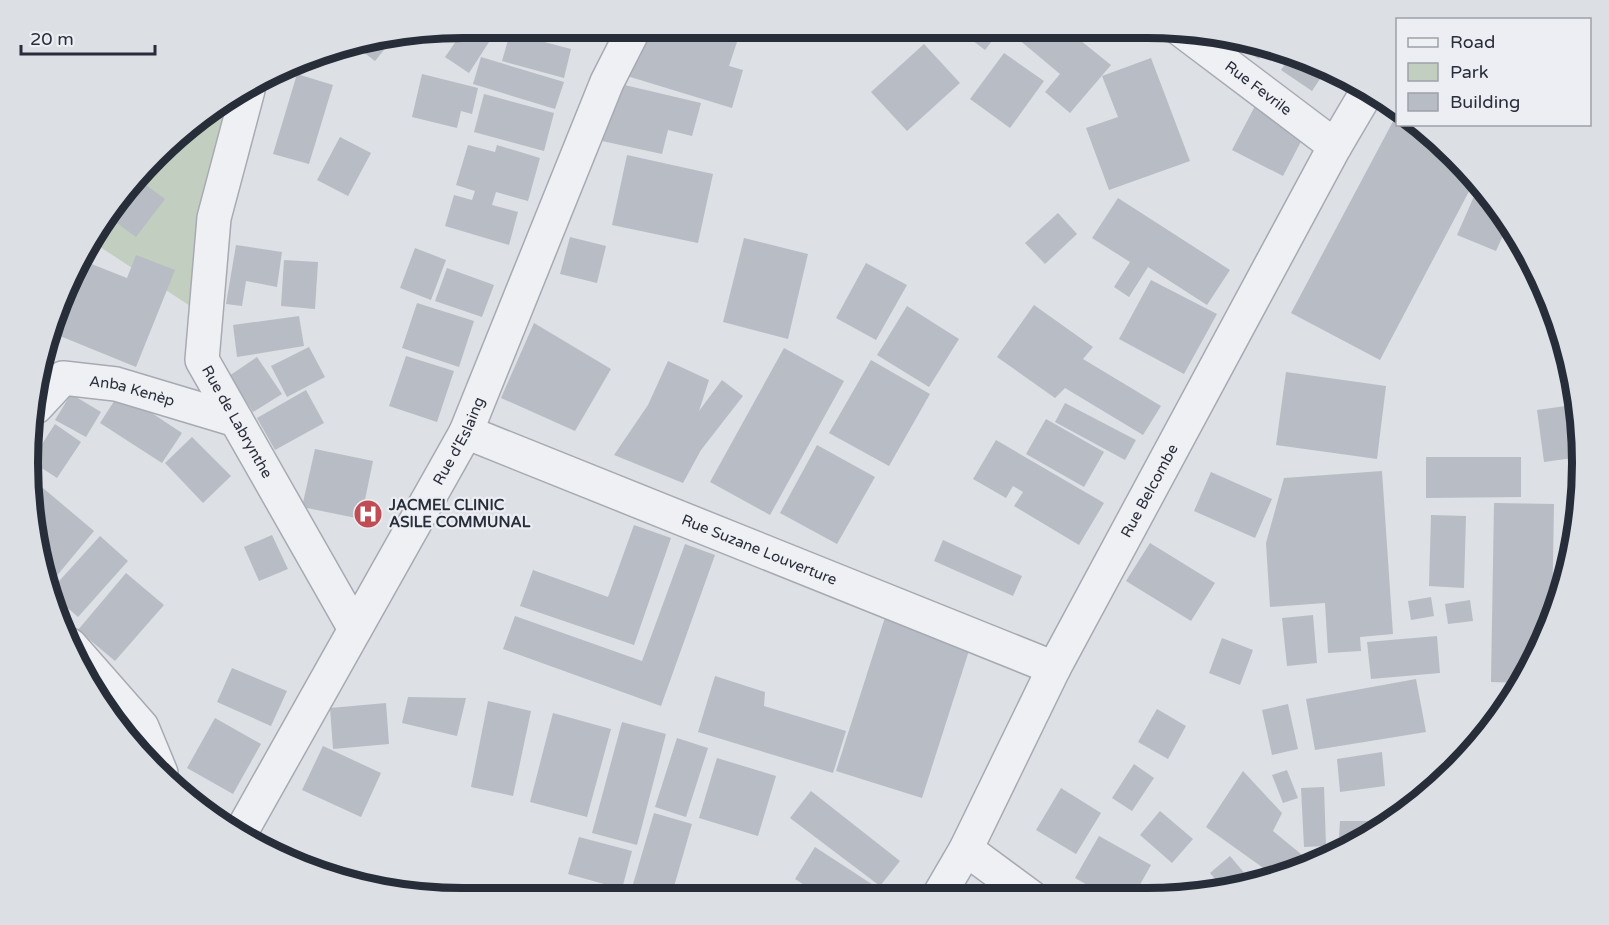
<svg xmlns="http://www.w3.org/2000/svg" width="1609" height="925" font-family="'Varela Round',sans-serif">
  <rect width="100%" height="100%" fill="#dde0e5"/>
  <polygon fill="#c2cebf" points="227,101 204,315 91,241 101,220 198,117"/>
  <g fill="#b8bcc5">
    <polygon points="466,27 489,42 469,73 445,57"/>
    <polygon points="635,27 712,27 738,39 729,66 743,70 732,108 627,76"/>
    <polygon points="956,28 1002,28 985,50"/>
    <polygon points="1017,28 1065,28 1111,65 1070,113 1045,92 1060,74 1012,34"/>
    <polygon points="510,33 571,49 564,78 502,61"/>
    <polygon points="1220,37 1258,44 1266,46 1259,59"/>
    <polygon points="390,39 392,40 375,61 354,45"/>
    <polygon points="924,44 960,83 907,131 871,92"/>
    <polygon points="1004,53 1044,81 1010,128 970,99"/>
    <polygon points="1293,53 1326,70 1312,91 1281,70"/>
    <polygon points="481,57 564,82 555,109 473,84"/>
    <polygon points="1151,58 1190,161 1109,190 1086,128 1118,117 1102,76"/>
    <polygon points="297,74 333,85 309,164 273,154"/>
    <polygon points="422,74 478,88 472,114 461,111 457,128 412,117"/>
    <polygon points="616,83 701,103 692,136 668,130 662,154 602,141"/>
    <polygon points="484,94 554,113 544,151 474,132"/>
    <polygon points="1255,106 1306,132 1283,176 1232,150"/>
    <polygon points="1398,112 1398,124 1418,124 1454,154 1475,180 1380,360 1291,313"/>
    <polygon points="340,137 371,153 348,196 317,180"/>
    <polygon points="468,145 495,152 497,145 540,158 528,201 496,192 492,205 518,212 509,245 445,226 454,195 472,200 475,191 456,185"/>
    <polygon points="627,155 713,174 698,243 612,225"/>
    <polygon points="139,180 165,199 136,237 106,215"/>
    <polygon points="1479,185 1509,222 1496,251 1457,235"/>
    <polygon points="1118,198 1230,270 1207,305 1148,267 1129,297 1114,287 1130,262 1092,238"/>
    <polygon points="1058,213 1077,234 1045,264 1025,243"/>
    <polygon points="570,237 606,246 597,283 560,274"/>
    <polygon points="744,238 808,254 788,339 723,322"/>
    <polygon points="236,245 282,252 277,287 246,281 242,306 226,304"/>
    <polygon points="415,248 446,260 431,300 400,288"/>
    <polygon points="136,255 175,270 136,367 60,336 89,263 127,278"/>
    <polygon points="284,260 318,262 315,309 281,306"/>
    <polygon points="866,263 907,285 876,340 836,318"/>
    <polygon points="447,268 494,285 482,317 435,301"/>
    <polygon points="1151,280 1217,314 1184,374 1119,339"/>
    <polygon points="417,303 474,321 459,367 402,348"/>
    <polygon points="1034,305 1093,347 1083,359 1161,406 1143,435 1065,388 1055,398 997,357"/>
    <polygon points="907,306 959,339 929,387 877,355"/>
    <polygon points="299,316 304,346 237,357 233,325"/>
    <polygon points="534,323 611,369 575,431 501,398"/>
    <polygon points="309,347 325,377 287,397 271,366"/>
    <polygon points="784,348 844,381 770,515 710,482"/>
    <polygon points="406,356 454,371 437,422 389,406"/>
    <polygon points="257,357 282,394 253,412 229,376"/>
    <polygon points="871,360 930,394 889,466 829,433"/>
    <polygon points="668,361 709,380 699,411 722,380 743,396 701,450 683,483 614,455 648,405"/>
    <polygon points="1286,372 1386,386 1377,459 1276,445"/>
    <polygon points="306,390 324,423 275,450 257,418"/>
    <polygon points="120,392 182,433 162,463 100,423"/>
    <polygon points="71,394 101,412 86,437 55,420"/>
    <polygon points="1065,403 1136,440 1125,460 1055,422"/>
    <polygon points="1573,405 1580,457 1544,462 1537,410"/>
    <polygon points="1046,419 1104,452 1084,487 1026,454"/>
    <polygon points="55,424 81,442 57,478 31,461"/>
    <polygon points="192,437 231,476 203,503 165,463"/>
    <polygon points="996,440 1104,503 1079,545 1014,506 1023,492 1013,486 1006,498 973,479"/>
    <polygon points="817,445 875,477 837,544 780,513"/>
    <polygon points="315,449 373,461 361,519 302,507"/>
    <polygon points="1426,457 1521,457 1521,497 1426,498"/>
    <polygon points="1382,471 1393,634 1360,637 1361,651 1328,653 1325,603 1270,607 1266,543 1284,478"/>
    <polygon points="1211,472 1272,499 1255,538 1194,511"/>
    <polygon points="43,488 94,531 50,584 31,502"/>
    <polygon points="1494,503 1554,504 1552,620 1549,629 1520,683 1491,682"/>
    <polygon points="1431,515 1466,516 1464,588 1429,586"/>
    <polygon points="634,525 671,538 634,645 520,606 533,570 608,597"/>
    <polygon points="272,535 288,569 259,581 244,547"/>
    <polygon points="100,536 128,561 78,617 52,594 51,590"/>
    <polygon points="1575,537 1574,547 1571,554 1571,538"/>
    <polygon points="943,540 1022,576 1013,596 934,561"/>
    <polygon points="1150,543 1215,583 1191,621 1126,581"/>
    <polygon points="685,544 715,555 661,706 503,649 515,616 642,661"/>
    <polygon points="126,573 164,605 115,661 78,630"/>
    <polygon points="1431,597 1434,616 1411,620 1408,601"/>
    <polygon points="1470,600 1473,621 1448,624 1445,604"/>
    <polygon points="888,608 974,635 922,798 836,771"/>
    <polygon points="1313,615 1317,663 1287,666 1282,618"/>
    <polygon points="1437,636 1440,673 1371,679 1367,642"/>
    <polygon points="1222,638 1253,650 1240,685 1209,673"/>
    <polygon points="232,668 287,691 271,726 217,702"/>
    <polygon points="715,676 765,692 764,706 846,731 833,773 698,732"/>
    <polygon points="1416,679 1426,732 1315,750 1306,699"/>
    <polygon points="408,697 466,698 457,736 402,723"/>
    <polygon points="1505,698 1512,699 1504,710"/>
    <polygon points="488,701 531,711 513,796 471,787"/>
    <polygon points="386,703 389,744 333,749 330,708"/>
    <polygon points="1288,704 1298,749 1272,755 1262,710"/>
    <polygon points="1157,709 1186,726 1168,759 1138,742"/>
    <polygon points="553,713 611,729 587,817 530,802"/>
    <polygon points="215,718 261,744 233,794 187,768"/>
    <polygon points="622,722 666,734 637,845 592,833"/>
    <polygon points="677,738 708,748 686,817 655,807"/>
    <polygon points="323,746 381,773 361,817 302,790"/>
    <polygon points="1382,752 1385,786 1340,792 1337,759"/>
    <polygon points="717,758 776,776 758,836 699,818"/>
    <polygon points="1134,764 1154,778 1132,811 1112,798"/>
    <polygon points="1287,770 1298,798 1283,803 1272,775"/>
    <polygon points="1243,771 1282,813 1273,831 1307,859 1299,869 1276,877 1206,827"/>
    <polygon points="1324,787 1326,846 1304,847 1301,788"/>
    <polygon points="1061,788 1101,813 1076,854 1036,830"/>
    <polygon points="811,791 900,861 880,886 790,818"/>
    <polygon points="1160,811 1193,839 1172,863 1140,835"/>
    <polygon points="654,813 692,824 671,897 652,897 631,891"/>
    <polygon points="1340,821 1369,821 1368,837 1339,837"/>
    <polygon points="1099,836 1151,865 1133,897 1109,897 1075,878"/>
    <polygon points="579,837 632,851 622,889 568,874"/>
    <polygon points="815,847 890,896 890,897 823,897 795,879"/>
    <polygon points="1230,856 1252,882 1223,888 1210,873"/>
    <polygon points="977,884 997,897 969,897"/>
    <polygon points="438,885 458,897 430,896"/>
    <polygon points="1181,888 1190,894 1175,897"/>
  </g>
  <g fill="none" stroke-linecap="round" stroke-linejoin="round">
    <g stroke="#a7aab2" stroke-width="36">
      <g id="minor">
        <path id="s1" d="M1180,29L1335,146"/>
        <path id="s2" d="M248,90L214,218L202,360L355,629"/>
        <path id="s3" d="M36,407L63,378L116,384L236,420"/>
        <path id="s4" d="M466,432L1054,668"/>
        <polyline points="70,645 142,727 161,773"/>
        <path id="s5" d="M240,834L466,432L607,82L635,27"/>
        <polyline points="966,849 1031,897"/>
        <path id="s6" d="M938,897L966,849L1054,668L1335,146L1368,90"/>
      </g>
    </g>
    <use href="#minor" stroke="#eff0f4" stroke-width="33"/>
  </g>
  <defs>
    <g id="hospital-disc" transform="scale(1.5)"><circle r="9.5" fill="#c04c54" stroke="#eceef3"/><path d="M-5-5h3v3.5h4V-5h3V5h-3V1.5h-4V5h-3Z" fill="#fff"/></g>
  </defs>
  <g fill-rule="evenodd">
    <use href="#hospital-disc" x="368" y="514"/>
  </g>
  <g text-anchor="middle" stroke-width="4.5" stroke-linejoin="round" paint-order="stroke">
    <g font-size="15" fill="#282d3a" stroke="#eceef3">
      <text dy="5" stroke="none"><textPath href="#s1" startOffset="98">Rue Fevrile</textPath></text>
      <text dy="5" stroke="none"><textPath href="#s3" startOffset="110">Anba Kenèp</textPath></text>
      <text dy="5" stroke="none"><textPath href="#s2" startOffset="346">Rue de Labrynthe</textPath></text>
      <text dy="5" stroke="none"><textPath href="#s5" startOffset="450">Rue d'Eslaing</textPath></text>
      <text dy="5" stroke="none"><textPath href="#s6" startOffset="458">Rue Belcombe</textPath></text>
      <text dy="5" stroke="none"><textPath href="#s4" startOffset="316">Rue Suzane Louverture</textPath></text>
    </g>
    <g font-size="15" font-weight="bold" fill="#282d3a" stroke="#eceef3" text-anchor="start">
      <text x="389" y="510">JACMEL CLINIC<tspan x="389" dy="17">ASILE COMMUNAL</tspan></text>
    </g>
  </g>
  <path d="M0 0H1609V925H0ZM463 38H1147A425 425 0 0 1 1572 463V463A425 425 0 0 1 1147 888H463A425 425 0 0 1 38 463V463A425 425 0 0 1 463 38Z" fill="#dcdfe4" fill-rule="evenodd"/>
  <path fill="none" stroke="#282d3a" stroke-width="8" d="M463 38H1147A425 425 0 0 1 1572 463V463A425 425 0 0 1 1147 888H463A425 425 0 0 1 38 463V463A425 425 0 0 1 463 38Z"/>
  <rect x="1396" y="18" width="195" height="108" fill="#eceef3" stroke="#9ea1a9" stroke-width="1.5"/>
  <rect x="1408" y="38" width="30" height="9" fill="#eff0f4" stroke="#9ea1a9" stroke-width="1.5"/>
  <text x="1450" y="48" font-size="18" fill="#282d3a">Road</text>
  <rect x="1408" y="63" width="30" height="18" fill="#c2cebf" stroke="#9ea1a9" stroke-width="1.5"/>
  <text x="1450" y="78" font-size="18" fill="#282d3a">Park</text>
  <rect x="1408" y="93" width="30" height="18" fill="#b8bcc5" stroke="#9ea1a9" stroke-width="1.5"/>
  <text x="1450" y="108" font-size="18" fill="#282d3a">Building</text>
  <path d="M21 45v9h134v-9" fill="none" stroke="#282d3a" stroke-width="3"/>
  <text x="30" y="45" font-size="18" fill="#282d3a" stroke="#eceef3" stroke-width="4.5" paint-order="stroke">20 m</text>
</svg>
